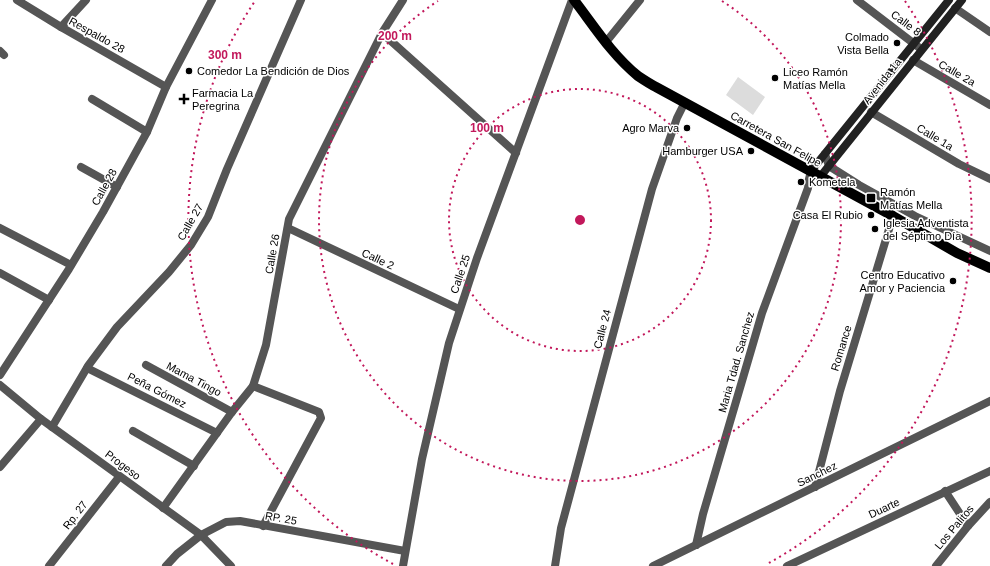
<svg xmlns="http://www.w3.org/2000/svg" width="990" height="566" font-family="Helvetica,sans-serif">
  <rect width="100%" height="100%" fill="#fff"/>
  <polygon fill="#dcdcdc" points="738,77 765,97 753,115 726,95"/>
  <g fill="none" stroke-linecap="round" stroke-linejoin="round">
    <g stroke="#555" stroke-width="8">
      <polyline points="17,0 61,27 166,87"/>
      <polyline points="857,0 921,49"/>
      <polyline points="955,8 990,32"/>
      <polyline points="61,27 86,0"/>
      <polyline points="382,33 516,153"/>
      <polyline points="606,42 640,0"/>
      <polyline points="0,51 4,55"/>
      <polyline points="913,60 990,105"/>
      <polyline points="92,99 147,132"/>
      <polyline points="871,112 959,164 990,179"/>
      <polyline points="825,154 829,166 859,185 915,216 990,251"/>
      <polyline points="81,167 117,187"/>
      <polyline points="0,228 71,265"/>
      <polyline points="288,228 459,309"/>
      <polyline points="0,273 49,300"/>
      <polyline points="146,365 232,412"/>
      <polyline points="87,368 217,433"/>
      <polyline points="0,375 69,269 103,212 147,132 166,87 212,0"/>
      <polyline points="0,385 41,419 201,535 231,566"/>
      <polyline points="253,386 319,412 321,418 263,526"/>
      <polyline points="52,427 88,366 117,327 169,272 191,245 208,217 227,169 301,0"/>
      <polyline points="133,431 194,466"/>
      <polyline points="0,467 41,419"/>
      <polyline points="815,487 840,391 893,216"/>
      <polyline points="945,491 968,526"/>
      <polyline points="163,508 232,412 253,386 266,345 289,219 382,33 403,0"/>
      <polyline points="696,545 703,514 762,313 808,188 809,179 811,171"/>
      <polyline points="49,566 119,477"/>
      <polyline points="166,566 177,554 201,535 226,522 240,521 405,551"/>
      <polyline points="403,566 422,459 449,343 477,258 572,0"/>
      <polyline points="555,566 561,528 652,189 677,118 685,102"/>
      <polyline points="653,566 990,401"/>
      <polyline points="787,566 990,471"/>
      <polyline points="936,566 968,526 990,502"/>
    </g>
    <g stroke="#222" stroke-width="8">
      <polyline points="811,171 949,0"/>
      <polyline points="820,177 962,0"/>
    </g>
    <path stroke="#000" stroke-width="10" d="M574,0C594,26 612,55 638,76C644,80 650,84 656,87L893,216L957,253L990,268"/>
  </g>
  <g fill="none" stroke="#c2185b" stroke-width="2" stroke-dasharray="2 4">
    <circle cx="580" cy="220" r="131"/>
    <path d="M722 1A261 261 0 1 1 438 1"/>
    <path d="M393 564A392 392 0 0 1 255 1M905 1A392 392 0 0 1 767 564"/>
  </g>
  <g fill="#000" stroke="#fff" stroke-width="1.5">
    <circle cx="897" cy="43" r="4"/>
    <circle cx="189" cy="71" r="4"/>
    <circle cx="775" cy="78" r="4"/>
    <path d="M182 93h4v4h4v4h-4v4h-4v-4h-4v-4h4z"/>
    <circle cx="687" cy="128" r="4"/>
    <circle cx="751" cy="151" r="4"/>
    <circle cx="801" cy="182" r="4"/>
    <rect x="866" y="193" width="10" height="10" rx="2"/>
    <circle cx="871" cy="215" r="4"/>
    <circle cx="875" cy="229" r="4"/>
    <circle cx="953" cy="281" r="4"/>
  </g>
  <g text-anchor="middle" stroke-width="3" stroke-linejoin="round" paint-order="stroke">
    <g font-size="11" fill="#000" stroke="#fff">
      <text transform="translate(906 23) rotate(37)" y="4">Calle 8</text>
      <text transform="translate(97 35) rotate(29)" y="4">Respaldo 28</text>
      <text transform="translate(957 73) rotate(30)" y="4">Calle 2a</text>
      <text transform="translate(882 81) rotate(-52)" y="4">Avenida 1a</text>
      <text transform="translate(935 137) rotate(31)" y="4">Calle 1a</text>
      <text transform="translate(776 139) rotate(29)" y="4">Carretera San Felipe</text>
      <text transform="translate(104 187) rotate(-61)" y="4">Calle 28</text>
      <text transform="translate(190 222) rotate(-60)" y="4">Calle 27</text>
      <text transform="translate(272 254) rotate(-80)" y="4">Calle 26</text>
      <text transform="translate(378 259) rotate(25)" y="4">Calle 2</text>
      <text transform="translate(460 274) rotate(-71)" y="4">Calle 25</text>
      <text transform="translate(602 329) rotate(-75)" y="4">Calle 24</text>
      <text transform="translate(841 348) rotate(-73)" y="4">Romance</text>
      <text transform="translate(736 362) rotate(-74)" y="4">Maria Tdad. Sanchez</text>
      <text transform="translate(194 379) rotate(28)" y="4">Mama Tingo</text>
      <text transform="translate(157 390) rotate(27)" y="4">Peña Gómez</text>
      <text transform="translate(123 465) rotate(37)" y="4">Progeso</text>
      <text transform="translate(817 474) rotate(-26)" y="4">Sanchez</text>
      <text transform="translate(884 508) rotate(-25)" y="4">Duarte</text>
      <text transform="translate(75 515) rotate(-52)" y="4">Rp. 27</text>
      <text transform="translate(281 518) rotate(10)" y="4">RP. 25</text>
      <text transform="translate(954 527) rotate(-50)" y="4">Los Palitos</text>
    </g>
    <g font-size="11" fill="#000" stroke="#fff" text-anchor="start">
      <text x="889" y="41" text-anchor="end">Colmado<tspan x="889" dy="13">Vista Bella</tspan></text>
      <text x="197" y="75">Comedor La Bendición de Dios</text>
      <text x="783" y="76">Liceo Ramón<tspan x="783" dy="13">Matías Mella</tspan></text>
      <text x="192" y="97">Farmacia La<tspan x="192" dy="13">Peregrina</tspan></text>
      <text x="679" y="132" text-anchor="end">Agro Marva</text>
      <text x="743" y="155" text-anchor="end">Hamburger USA</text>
      <text x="809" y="186">Kometela</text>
      <text x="880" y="196">Ramón<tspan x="880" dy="13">Matías Mella</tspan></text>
      <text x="863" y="219" text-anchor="end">Casa El Rubio</text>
      <text x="883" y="227">Iglesia Adventista<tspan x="883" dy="13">del Séptimo Día</tspan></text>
      <text x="945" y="279" text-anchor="end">Centro Educativo<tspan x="945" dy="13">Amor y Paciencia</tspan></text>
    </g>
  </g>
  <circle cx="580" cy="220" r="6" fill="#c2185b" stroke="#fff" stroke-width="2"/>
  <g font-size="12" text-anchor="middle" font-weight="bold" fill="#c2185b" stroke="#fff" stroke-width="3" stroke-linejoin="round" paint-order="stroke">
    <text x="395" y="40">200 m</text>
    <text x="225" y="59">300 m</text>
    <text x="487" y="132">100 m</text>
  </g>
</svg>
